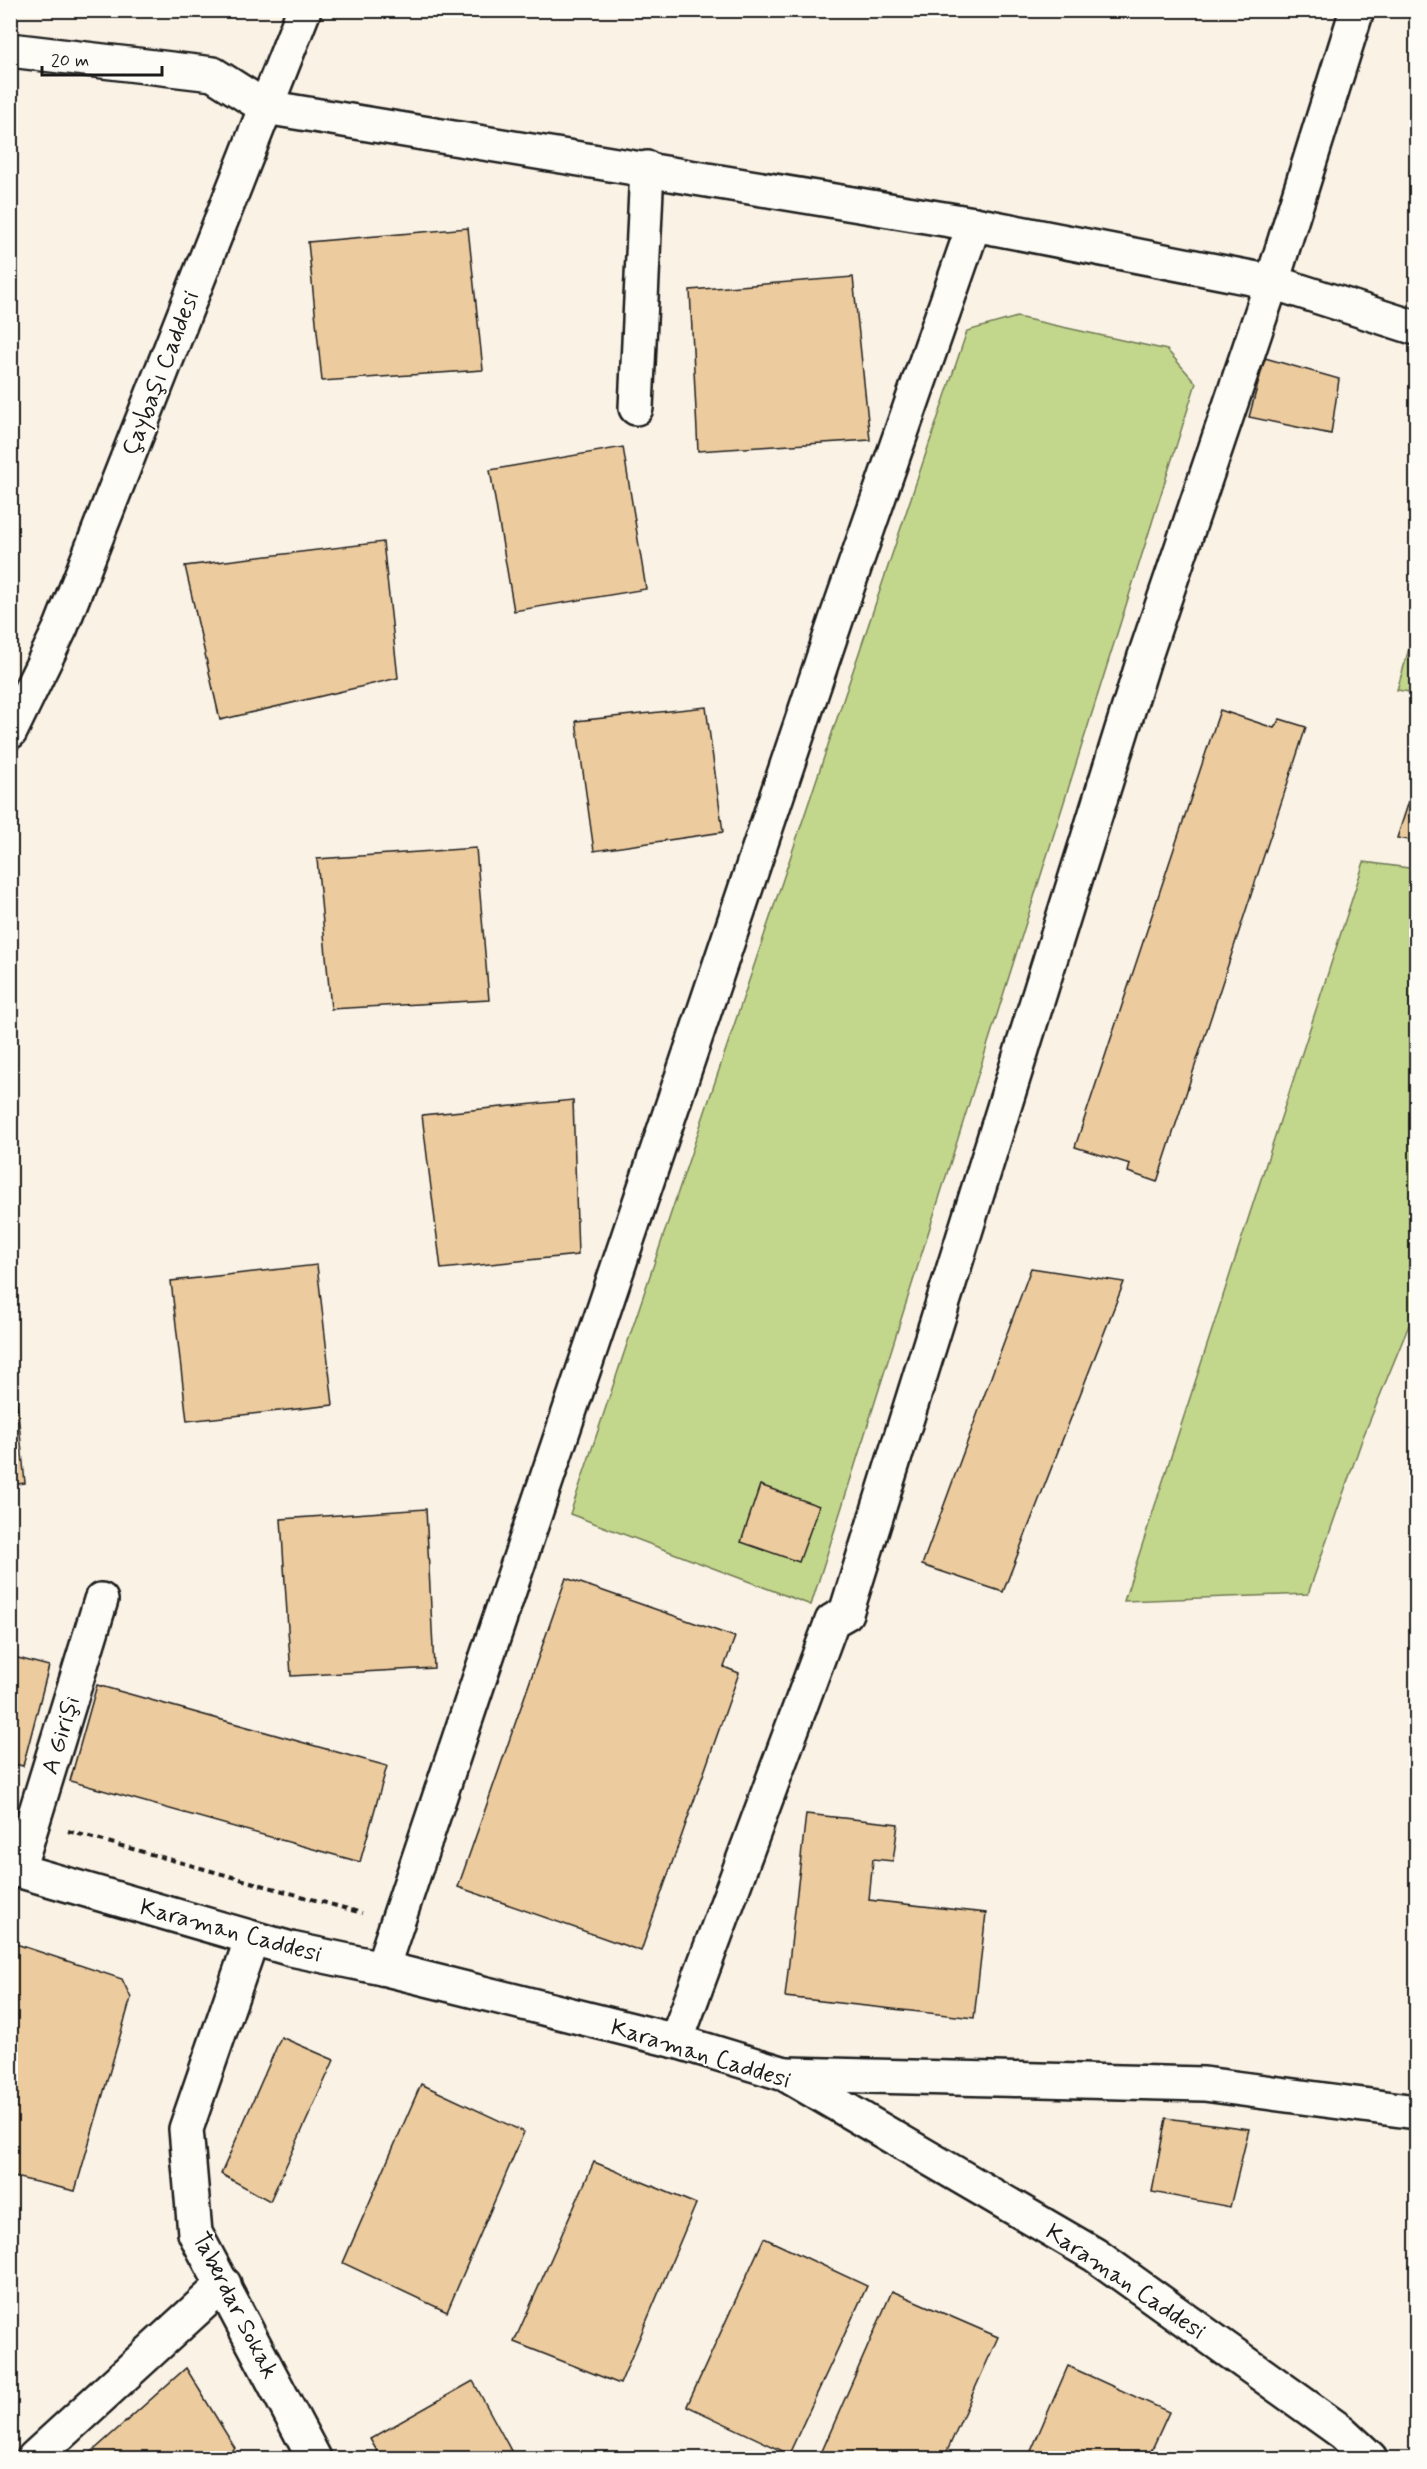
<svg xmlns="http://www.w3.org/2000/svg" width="1427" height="2469" font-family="Mynerve,sans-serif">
  <rect width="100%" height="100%" fill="#faf2e5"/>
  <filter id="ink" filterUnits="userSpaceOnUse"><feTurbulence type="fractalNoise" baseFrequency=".0167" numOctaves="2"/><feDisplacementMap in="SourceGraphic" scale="12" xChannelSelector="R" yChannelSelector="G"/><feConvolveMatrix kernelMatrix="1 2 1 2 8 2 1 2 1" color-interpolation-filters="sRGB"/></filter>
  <g filter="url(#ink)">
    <g fill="#c3d78c" stroke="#707a54" stroke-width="1.5">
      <polygon points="1017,317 1167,350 1196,383 811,1605 570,1514 967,331"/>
      <polygon points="1416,625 1416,693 1397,690"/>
      <polygon points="1364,862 1416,869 1416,1308 1363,1437 1308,1594 1124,1601"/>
    </g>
    <g fill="#eccb9e" stroke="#1c1c1c" stroke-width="1.5">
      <polygon points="468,228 483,370 322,381 308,242"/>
      <polygon points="853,277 870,440 698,451 690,290"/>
      <polygon points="1265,358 1339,379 1331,434 1249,417"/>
      <polygon points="623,447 646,589 514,611 490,470"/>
      <polygon points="383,542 398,678 220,720 185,566"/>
      <polygon points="706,707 723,832 594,851 576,721"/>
      <polygon points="1220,710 1274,728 1280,719 1306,727 1157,1182 1128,1172 1130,1164 1075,1147"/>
      <polygon points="1416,780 1416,841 1397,838"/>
      <polygon points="476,848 489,1000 331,1009 317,859"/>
      <polygon points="573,1100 578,1255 441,1269 422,1115"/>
      <polygon points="317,1265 333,1405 187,1421 171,1281"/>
      <polygon points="1031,1268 1124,1282 1003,1592 922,1565"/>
      <polygon points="10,1332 25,1483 10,1485"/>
      <polygon points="760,1485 819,1506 799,1562 741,1542"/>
      <polygon points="426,1509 434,1668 291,1676 281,1519"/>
      <polygon points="566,1578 735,1637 724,1667 739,1673 641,1951 458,1887"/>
      <polygon points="10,1656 49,1666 23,1766 10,1763"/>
      <polygon points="97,1685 387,1766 360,1862 70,1781"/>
      <polygon points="806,1814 898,1824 893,1861 873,1859 869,1900 986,1913 974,2018 785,1997"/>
      <polygon points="10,1942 122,1979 131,1998 75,2191 10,2176"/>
      <polygon points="281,2037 334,2060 270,2201 221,2174"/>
      <polygon points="421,2084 524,2132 447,2312 343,2263"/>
      <polygon points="1166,2118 1249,2129 1230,2207 1152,2192"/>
      <polygon points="594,2162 696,2204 620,2384 514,2342"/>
      <polygon points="764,2238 867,2286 789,2454 687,2406"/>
      <polygon points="892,2291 998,2337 944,2458 819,2458"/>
      <polygon points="1068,2366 1169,2412 1148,2458 1028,2458"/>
      <polygon points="186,2368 235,2448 221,2458 85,2458"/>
      <polygon points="473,2381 515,2458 381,2458 370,2439"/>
    </g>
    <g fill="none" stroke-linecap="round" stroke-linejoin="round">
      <g stroke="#1c1c1c" stroke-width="38">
        <g id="minor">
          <polyline points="10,50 213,74 265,107 974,224 1272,282 1416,328"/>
          <polyline points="636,408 647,168"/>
          <polyline points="10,732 61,627 304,10"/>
          <polyline points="10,1868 291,1949 382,1968 676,2041 785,2074 1095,2255 1342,2432 1370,2458"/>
          <polyline points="18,1870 101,1600"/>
          <polyline points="252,1938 186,2129 195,2233 314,2458"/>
          <polyline points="382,1968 838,614 974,224"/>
          <polyline points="676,2041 832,1621 846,1613 1145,656 1272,282 1357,10"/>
          <polyline points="787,2074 1204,2084 1416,2112"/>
          <polyline points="34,2458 224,2284"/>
        </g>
      </g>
      <polyline stroke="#1c1c1c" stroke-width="4" stroke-dasharray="6 4.5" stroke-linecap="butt" points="68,1831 362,1913"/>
      <use href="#minor" stroke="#fdfcf7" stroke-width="33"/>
    </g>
  </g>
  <g text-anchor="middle" stroke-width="4.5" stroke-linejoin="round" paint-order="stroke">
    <g font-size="24" fill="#1c1c1c" stroke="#fdfcf7">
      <text transform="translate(160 373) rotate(-69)" y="8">Çaybaşı Caddesi</text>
      <text transform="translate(60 1735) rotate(-73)" y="8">A Girişi</text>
      <text transform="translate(231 1930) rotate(15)" y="8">Karaman Caddesi</text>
      <text transform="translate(701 2053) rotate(17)" y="8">Karaman Caddesi</text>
      <text transform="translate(1126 2281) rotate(34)" y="8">Karaman Caddesi</text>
      <text transform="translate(236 2305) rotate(63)" y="8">Taberdar Sokak</text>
    </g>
  </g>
  <rect width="1427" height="2469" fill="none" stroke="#fdfcf7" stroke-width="36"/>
  <rect x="18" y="18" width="1391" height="2433" fill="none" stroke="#1c1c1c" stroke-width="2" filter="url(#ink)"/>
  <path d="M42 66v9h120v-9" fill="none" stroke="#1c1c1c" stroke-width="3"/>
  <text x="51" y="66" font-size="18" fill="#1c1c1c" stroke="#fdfcf7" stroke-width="4.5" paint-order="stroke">20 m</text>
</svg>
